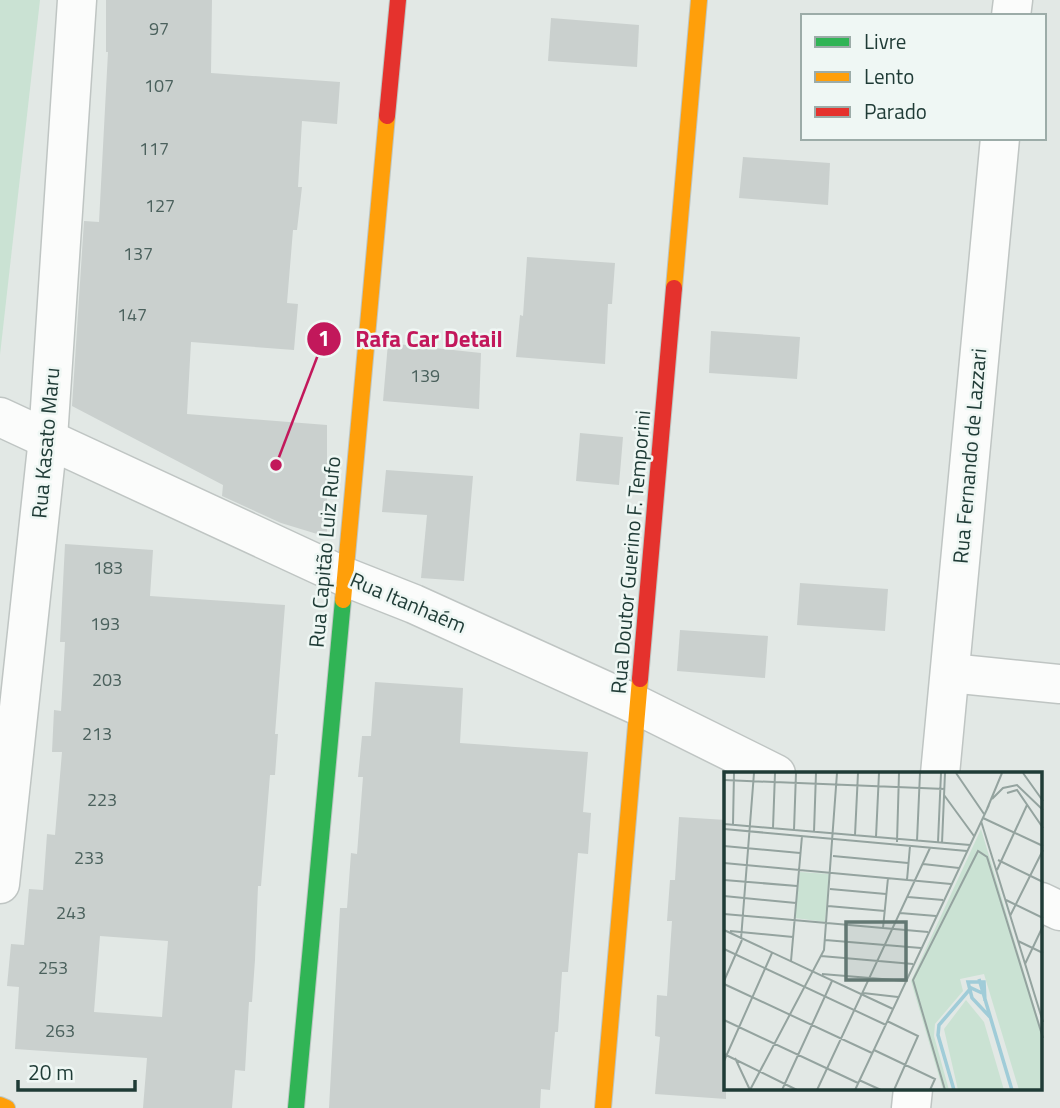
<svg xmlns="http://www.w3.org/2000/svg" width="1060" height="1108" font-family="'Titillium Web',sans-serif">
  <rect width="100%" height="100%" fill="#e2e8e5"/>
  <polygon fill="#cae2d3" points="0,0 40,0 0,355"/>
  <g fill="#cad0ce" fill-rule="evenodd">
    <polygon points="106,0 212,0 211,73 340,82 337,124 302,121 298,187 302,187 297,230 293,230 287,303 298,304 294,350 191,342 187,414 327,425 327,537 281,523 222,496 223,485 72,406 84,221 99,222 108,52 106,52"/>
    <polygon points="551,18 639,25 637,67 548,61"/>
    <polygon points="743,157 830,163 828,205 739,198"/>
    <polygon points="527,257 615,263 612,304 608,304 605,364 516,357 520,315 523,316"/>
    <polygon points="711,331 800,337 797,379 709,373"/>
    <polygon points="388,343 481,353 479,409 383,401"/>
    <polygon points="580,433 623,437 619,485 576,481"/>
    <polygon points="386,470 473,476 464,581 421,578 427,515 382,512"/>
    <path d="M65,544L153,550L150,596L285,605L275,734H278L275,775H270L261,886H258L255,960L252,1002H249L245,1071L235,1070L232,1108H143L147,1058L15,1049L19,987L7,986L11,944L24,945L29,889L43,890L47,834L55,835L62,752H52L54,710L61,711L65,642H60ZM100,936L168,941L162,1017L94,1012Z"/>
    <polygon points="800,583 888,589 885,631 797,625"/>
    <polygon points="680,630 768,636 765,678 677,671"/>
    <polygon points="375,682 463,688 460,743 588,752 583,812 591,813 588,854 578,853 568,972 562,972 558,1032 555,1032 550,1090 541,1089 540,1108 329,1108 340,908 347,908 351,853 357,854 363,777 358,777 362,736 371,736"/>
    <polygon points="679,817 726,820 726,1099 655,1094 660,1037 655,1036 657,995 667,996 672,921 667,921 670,880 675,880"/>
  </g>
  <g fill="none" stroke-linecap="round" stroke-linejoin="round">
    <g stroke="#bfc5c3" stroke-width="41">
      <g id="street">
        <polyline points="1011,16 1013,0"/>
        <polyline points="0,417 343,576 414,604 639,706 776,774"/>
        <polyline points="950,673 1060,684"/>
        <polyline points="940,774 1000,138"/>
        <polyline points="0,884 48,438 77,0"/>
        <polyline points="1041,902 1060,911"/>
        <polyline points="911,1108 913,1089"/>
      </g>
    </g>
    <g stroke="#bdc6c3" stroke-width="18">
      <polyline id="fast" points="296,1108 343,600"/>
    </g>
    <g stroke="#bdc6c3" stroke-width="18">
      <g id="slow">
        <polyline points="674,288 699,0"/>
        <polyline points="343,600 387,116"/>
        <polyline points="0,1105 7,1108"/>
        <polyline points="603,1108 640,679"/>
      </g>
    </g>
    <g stroke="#bdc6c3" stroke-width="18">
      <g id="jam">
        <polyline points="387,116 398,0"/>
        <polyline points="640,679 674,288"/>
      </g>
    </g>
    <use href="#street" stroke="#fbfcfb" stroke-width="38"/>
    <use href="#fast" stroke="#30b455" stroke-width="16"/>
    <use href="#slow" stroke="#ff9f0a" stroke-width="16"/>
    <use href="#jam" stroke="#e5322d" stroke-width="16"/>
  </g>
  <g text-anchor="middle" stroke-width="5" stroke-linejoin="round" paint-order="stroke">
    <g font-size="18" fill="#4b615d">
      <text x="159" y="35">97</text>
      <text x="159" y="92">107</text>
      <text x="154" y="155">117</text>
      <text x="160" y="212">127</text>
      <text x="138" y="260">137</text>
      <text x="132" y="321">147</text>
      <text x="425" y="382">139</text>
      <text x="108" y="574">183</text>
      <text x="105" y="630">193</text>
      <text x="107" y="686">203</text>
      <text x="97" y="740">213</text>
      <text x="102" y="806">223</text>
      <text x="89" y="864">233</text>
      <text x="71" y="919">243</text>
      <text x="53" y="974">253</text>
      <text x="60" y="1037">263</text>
    </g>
    <g font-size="21" fill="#1f3b36" stroke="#eff7f4">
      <text transform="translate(46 443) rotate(-85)" y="7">Rua Kasato Maru</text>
      <text transform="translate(970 456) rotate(-85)" y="7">Rua Fernando de Lazzari</text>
      <text transform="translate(325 552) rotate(-85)" y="7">Rua Capitão Luiz Rufo</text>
      <text transform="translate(631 552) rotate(-85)" y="7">Rua Doutor Guerino F. Temporini</text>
      <text transform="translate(408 603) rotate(23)" y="7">Rua Itanhaém</text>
    </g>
  </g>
  <g transform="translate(724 772)">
    <rect width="318" height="318" fill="#e2e8e5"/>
    <path d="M257,57L318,260V318H295L260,202L236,207L239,219L211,252L210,264L225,318H219L187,209ZM76,100L105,102L101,150L71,146ZM242,228L260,250L280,318H234L220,257Z" fill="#cae2d3"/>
    <path fill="none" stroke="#a0ccd8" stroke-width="3.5" d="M255,207L288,318M261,229L260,210H244L248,226L266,245M230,318L214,263L215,253L247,216L258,221"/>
    <path fill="none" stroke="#94a39f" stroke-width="2" d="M232,1L260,42M299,1L319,29M0,8L221,17M283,21L293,18L319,56M220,23L250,64M268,27L279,16L293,13L319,38M263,37L278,1M259,46L319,74M257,49L319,250M0,52L246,73M9,52L10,1M49,56L51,1M0,57L243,79M70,58L72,1M90,60L92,1M131,63L134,1M152,65L155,1M193,69L196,1M173,70L175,1M214,70L217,1M218,71L221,1M0,74L76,81M109,84L184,91M274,88L319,110M0,91L227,112M199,92L235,96M273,98L303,33M0,108L73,114M183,108L186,74M106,117L162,122M0,124L72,131M184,125L219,128M282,128L319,146M104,134L161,139M176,141L212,144M0,142L204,160M286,144L319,78M159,156L164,106M0,158L169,237M6,159L69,165M17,167L30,1M101,168L197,176M294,169L319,181M0,177L162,253M97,184L189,192M67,189L78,64M301,192L319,154M98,202L182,209M0,209L18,168M0,212L148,281M139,221L174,225M0,248L134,311M163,249L194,264L170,318M150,278L211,307L206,318M0,282L73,318M11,286L26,318M0,289L48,181M135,308L157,318M26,318L100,178L113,1M58,318L108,209M93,318L206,76M131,318L265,33M221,318L189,208L254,79L263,85L319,266"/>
    <path fill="#637873" fill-opacity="0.15" stroke="#637873" stroke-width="3.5" d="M122,150H182V208H122Z"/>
    <rect width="318" height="318" fill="none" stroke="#1f3b36" stroke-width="3.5"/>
  </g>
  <path fill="none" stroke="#c2185b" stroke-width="2.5" d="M276 465L324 339"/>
  <g fill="#c2185b" stroke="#eff7f4" stroke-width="2.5">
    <circle cx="276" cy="465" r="7"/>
    <circle cx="324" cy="339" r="18"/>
  </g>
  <g font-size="21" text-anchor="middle" font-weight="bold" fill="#fff">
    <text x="324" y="346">1</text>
  </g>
  <g font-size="23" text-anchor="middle" font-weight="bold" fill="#c2185b" stroke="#eff7f4" stroke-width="5" stroke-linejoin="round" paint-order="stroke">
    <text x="429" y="347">Rafa Car Detail</text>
  </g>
  <rect x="801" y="14" width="245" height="126" fill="#eff7f4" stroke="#9caca8" stroke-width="2"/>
  <rect x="815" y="37" width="35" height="10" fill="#30b455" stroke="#9caca8" stroke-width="2"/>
  <text x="864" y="49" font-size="21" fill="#1f3b36">Livre</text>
  <rect x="815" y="72" width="35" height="10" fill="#ff9f0a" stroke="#9caca8" stroke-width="2"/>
  <text x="864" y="84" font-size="21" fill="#1f3b36">Lento</text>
  <rect x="815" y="107" width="35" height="10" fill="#e5322d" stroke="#9caca8" stroke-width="2"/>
  <text x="864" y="119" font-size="21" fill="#1f3b36">Parado</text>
  <path d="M18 1080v10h117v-10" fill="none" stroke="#1f3b36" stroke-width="3.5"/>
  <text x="28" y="1080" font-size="21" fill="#1f3b36" stroke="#eff7f4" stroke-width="5" paint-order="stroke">20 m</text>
</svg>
